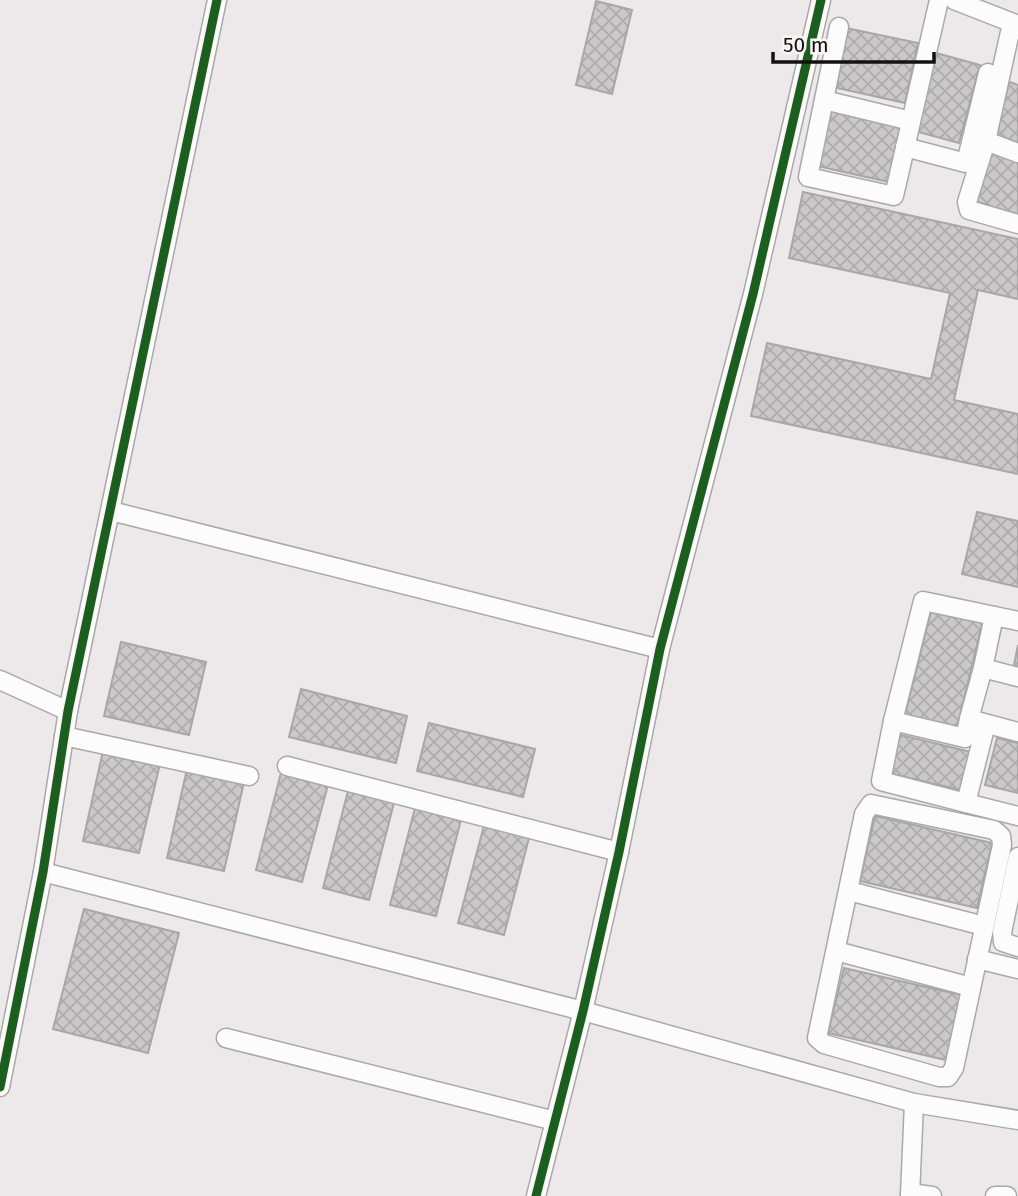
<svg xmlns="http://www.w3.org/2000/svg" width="1018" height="1196" font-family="'Fira Sans',sans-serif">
  <defs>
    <pattern id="building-cross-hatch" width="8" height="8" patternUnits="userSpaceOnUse" patternTransform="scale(1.75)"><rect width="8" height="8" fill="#cbc8c9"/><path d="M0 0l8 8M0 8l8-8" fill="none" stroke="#adabac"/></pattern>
  </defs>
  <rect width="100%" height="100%" fill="#ede8e9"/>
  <g fill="url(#building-cross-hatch)" stroke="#a9a6a6" stroke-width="2">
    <polygon points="596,1 632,10 612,94 576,85"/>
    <polygon points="846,28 918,43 905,103 833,87"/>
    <polygon points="936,53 980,65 959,143 915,131"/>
    <polygon points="1010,82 1018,85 1018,143 992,133"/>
    <polygon points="830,107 902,123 889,182 817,166"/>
    <polygon points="991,148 1018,157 1018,216 973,200"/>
    <polygon points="803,192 1018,239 1018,299 978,290 954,400 1018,414 1018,474 751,416 767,343 931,379 950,293 789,258"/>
    <polygon points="977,512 1018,521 1018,587 962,574"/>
    <polygon points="932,607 983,620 957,728 905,715"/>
    <polygon points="121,642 206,662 189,735 104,716"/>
    <polygon points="1018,645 1018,671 1013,670"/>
    <polygon points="301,689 407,716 396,763 289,737"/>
    <polygon points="429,723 535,749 523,797 417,771"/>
    <polygon points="897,734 971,752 961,790 888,773"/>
    <polygon points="997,738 1018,743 1018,793 985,785"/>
    <polygon points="103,751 160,764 139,853 83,841"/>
    <polygon points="187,769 244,782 224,871 167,858"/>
    <polygon points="282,769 329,781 302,882 256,870"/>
    <polygon points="349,787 395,799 369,900 323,888"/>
    <polygon points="416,804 462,816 436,916 390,905"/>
    <polygon points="875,816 992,843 977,908 860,881"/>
    <polygon points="485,822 530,834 504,935 458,923"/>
    <polygon points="84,909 179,933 148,1053 53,1029"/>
    <polygon points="844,968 961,995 946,1060 828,1033"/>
  </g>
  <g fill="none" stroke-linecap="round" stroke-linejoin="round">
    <g stroke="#aba8a8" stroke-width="21">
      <g id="minor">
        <polyline points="954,0 1018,25"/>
        <polyline points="1012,23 986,141 967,202 969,210 1018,224"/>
        <polyline points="839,27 808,177 894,196 939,0"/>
        <polyline points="824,100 911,121"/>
        <polyline points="986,141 1018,153"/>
        <polyline points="905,147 966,163 988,73"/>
        <polyline points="111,511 660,649"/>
        <polyline points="994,616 983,668 1018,677"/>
        <polyline points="1018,621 923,601 893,721 965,738 969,719 1018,732"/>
        <polyline points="0,680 68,711"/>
        <polyline points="969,719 983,668"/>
        <polyline points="893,721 881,781 966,803 986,724"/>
        <polyline points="64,736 249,776"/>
        <polyline points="287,766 619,852"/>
        <polyline points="966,803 1018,816"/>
        <polygon points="871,804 994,830 1001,836 1002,845 954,1068 948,1077 939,1077 824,1044 817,1038 864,814"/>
        <polyline points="1018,857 1002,932 1003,942 1018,947"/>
        <polyline points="43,872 583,1011 914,1103 1018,1120"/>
        <polyline points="849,891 984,926"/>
        <polyline points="836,951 971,987"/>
        <polyline points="977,959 1018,969"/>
        <polyline points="226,1038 555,1121"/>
        <polyline points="0,1087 43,872 68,711 217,0"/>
        <polyline points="910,1193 932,1196"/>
        <polyline points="536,1196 583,1011 619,852 660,649 753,294 821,0"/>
        <polyline points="910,1196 914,1103"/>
        <polyline points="995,1196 1007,1196"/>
      </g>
    </g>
    <use href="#minor" stroke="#fcfcfc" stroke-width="18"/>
    <g stroke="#fbf4f5" stroke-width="13">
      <g id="cycleway">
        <polyline points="0,1087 43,872 68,711 217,0"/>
        <polyline points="536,1196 583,1011 619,852 660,649 753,294 821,0"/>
      </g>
    </g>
    <use href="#cycleway" stroke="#1b5e20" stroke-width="9"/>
  </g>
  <path d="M773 52v10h161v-10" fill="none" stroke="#141111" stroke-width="3.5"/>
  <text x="783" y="52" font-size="21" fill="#141111" stroke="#fbf4f5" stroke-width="5" paint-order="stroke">50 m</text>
</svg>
